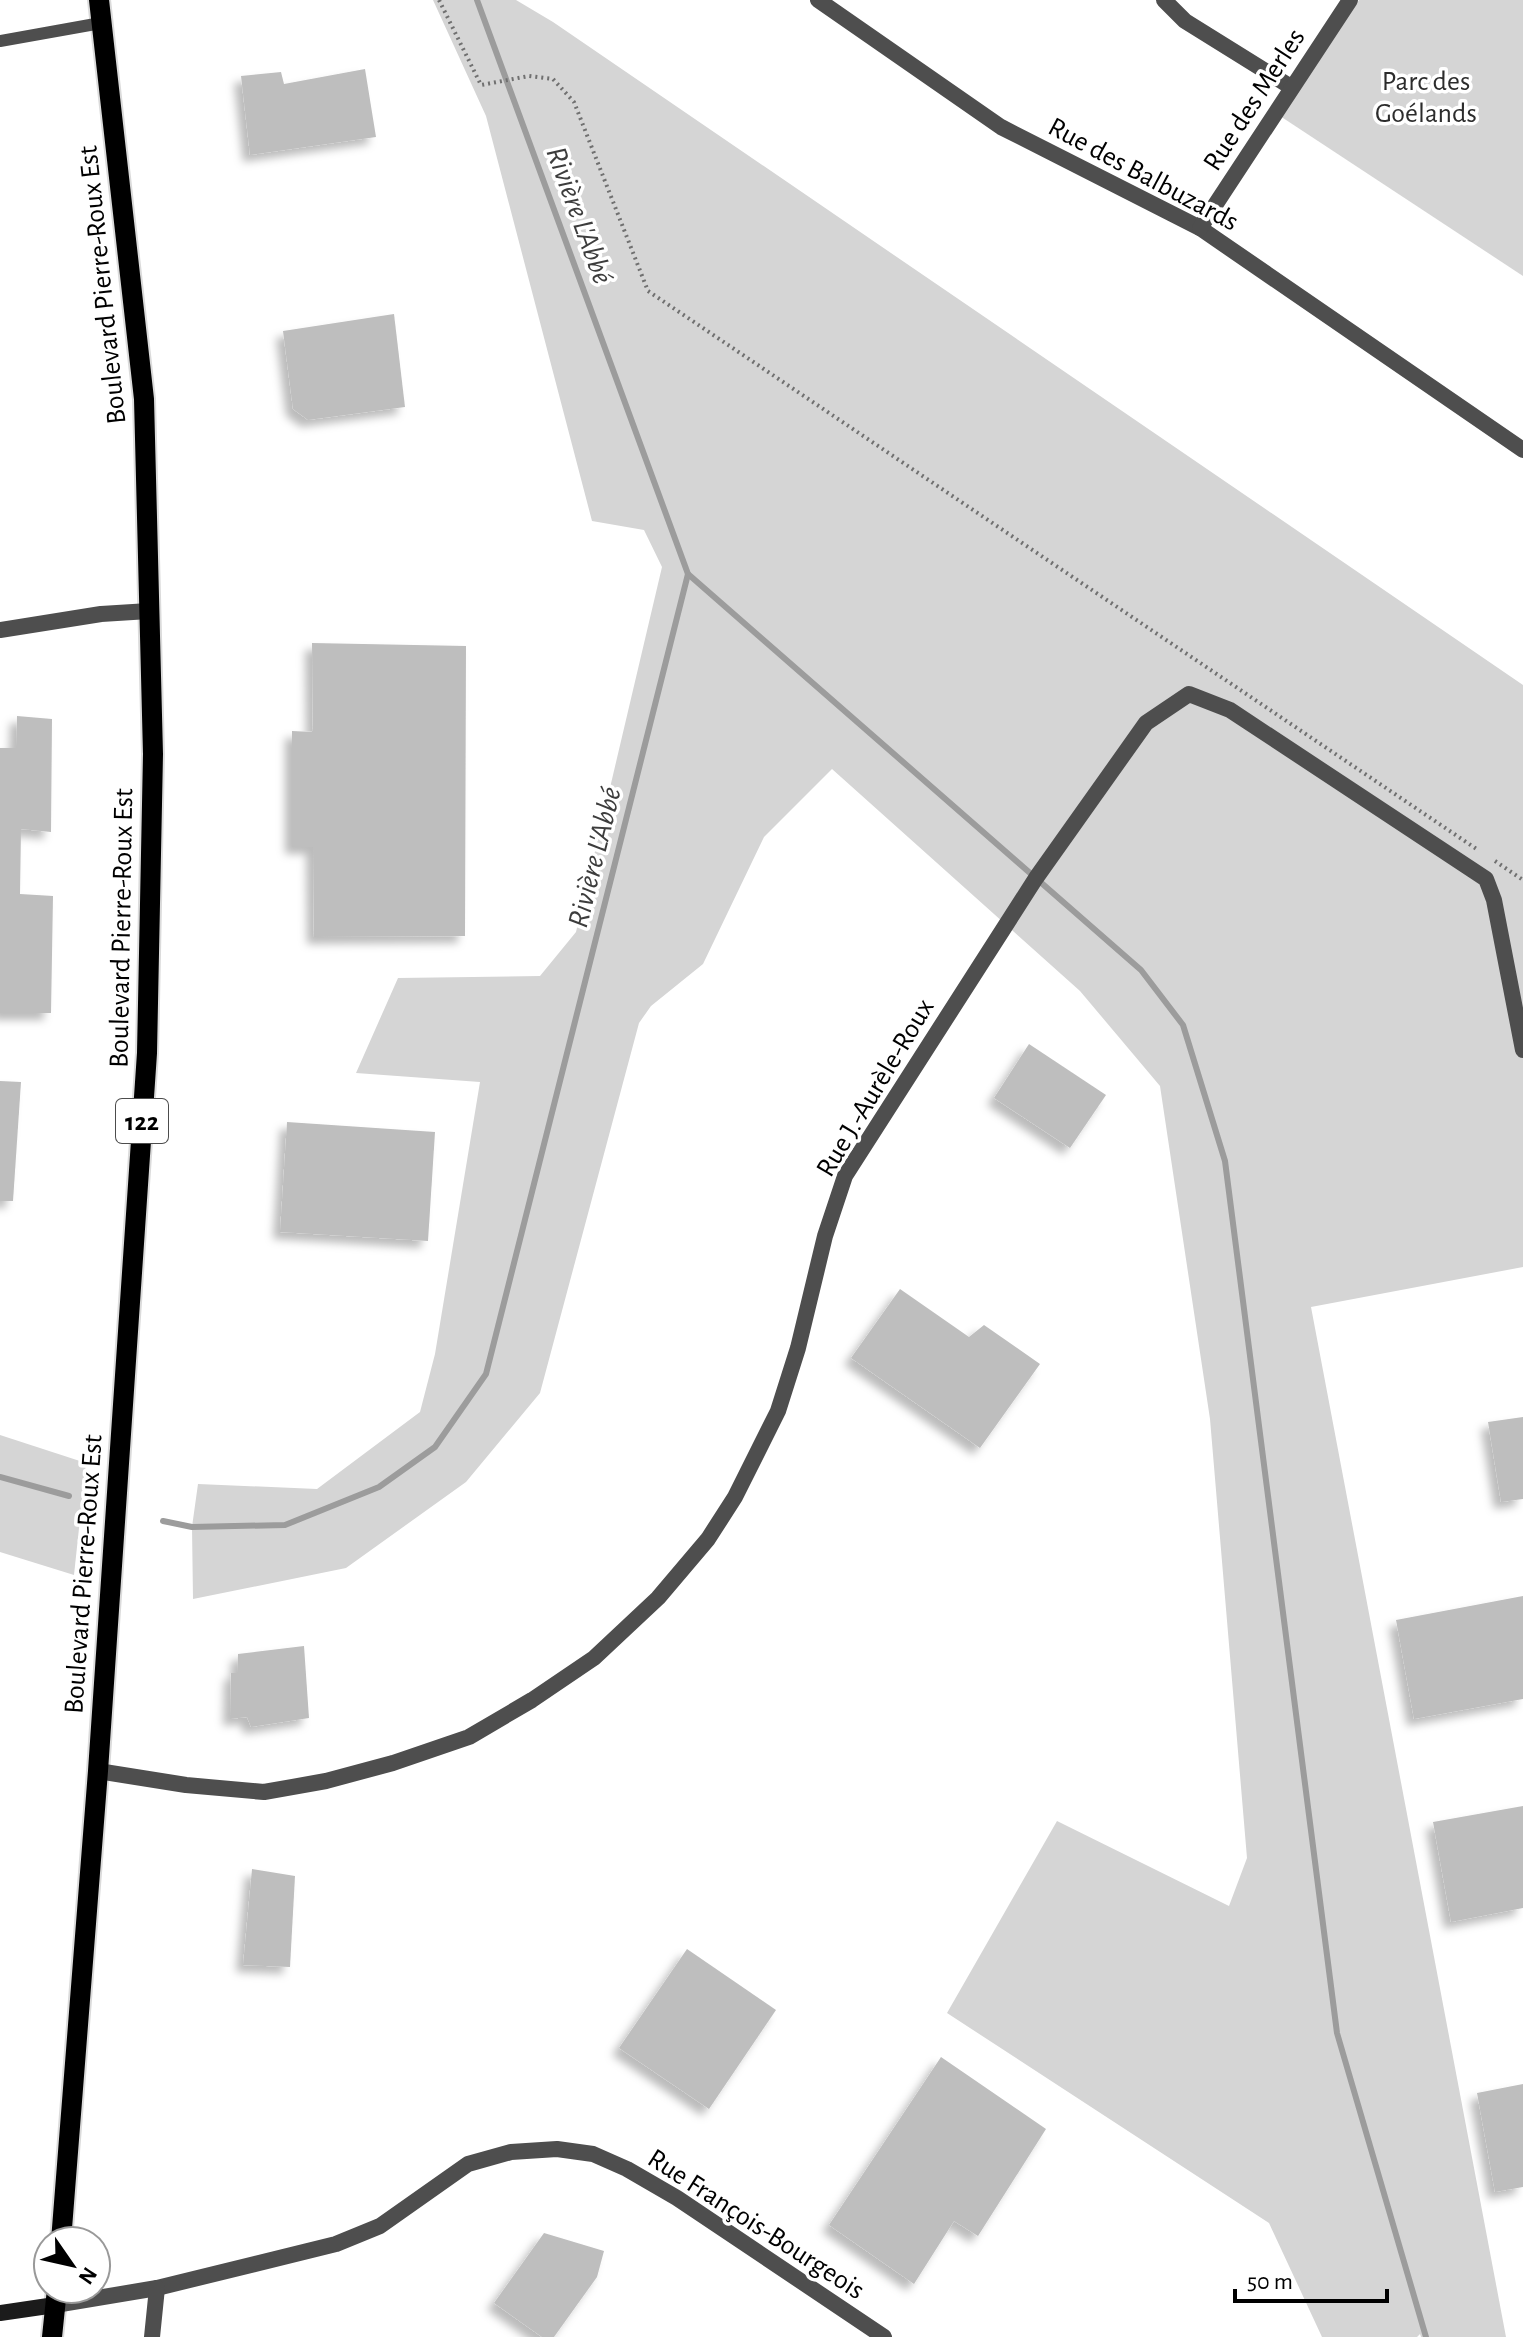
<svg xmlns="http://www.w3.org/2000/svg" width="1523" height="2337" font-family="'Alegreya Sans',sans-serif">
  <defs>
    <filter id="shadow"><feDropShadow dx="-7" dy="7" stdDeviation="4" flood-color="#0004"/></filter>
  </defs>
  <rect width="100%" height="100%" fill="#fff"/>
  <g fill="#d5d5d5">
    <polygon points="433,0 516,0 553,22 1523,685 1523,1267 1311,1307 1506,2337 1421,2337 1420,2334 1417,2337 1322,2337 1269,2223 947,2013 1057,1821 1229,1906 1247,1858 1210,1419 1160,1086 1080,991 832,769 764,837 703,964 651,1006 639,1023 540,1393 466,1482 346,1568 193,1599 192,1527 198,1484 317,1489 420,1412 435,1354 480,1082 356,1073 398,978 540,976 576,932 662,567 644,530 592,521 486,116"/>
    <polygon points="1359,0 1523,0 1523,276 1280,116"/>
    <polygon points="0,1435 86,1463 74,1575 0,1552"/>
  </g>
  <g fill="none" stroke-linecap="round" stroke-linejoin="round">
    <g stroke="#9c9c9c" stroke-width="6">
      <polyline points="688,574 1141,970 1183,1025 1225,1161 1337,2033 1426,2337"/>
      <polyline points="0,1477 69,1496"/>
      <polyline points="163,1521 192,1527 285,1525 379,1487 435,1447 486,1374 688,574 477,0"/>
    </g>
  </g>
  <g fill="#bebebe" filter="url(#shadow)">
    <polygon points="365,69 376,137 250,155 241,76 281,72 284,84"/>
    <polygon points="394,314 405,407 308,420 293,409 283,331"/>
    <polygon points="312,643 466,646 465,936 314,937 313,847 292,847 292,731 313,732"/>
    <polygon points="17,716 52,719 51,832 21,829 20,894 53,896 51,1013 0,1013 0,748 16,748"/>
    <polygon points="1029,1044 1106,1095 1070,1148 994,1098"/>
    <polygon points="0,1081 21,1082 13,1201 0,1201"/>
    <polygon points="287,1122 435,1132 428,1241 280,1232"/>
    <polygon points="900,1289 969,1337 984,1325 1040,1364 980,1448 851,1358"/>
    <polygon points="1523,1417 1523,1499 1501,1502 1488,1422"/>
    <polygon points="1523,1596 1523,1699 1414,1719 1396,1620"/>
    <polygon points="304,1646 309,1718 251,1727 247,1717 230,1719 231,1673 237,1673 238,1654"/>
    <polygon points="1523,1806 1523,1908 1451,1922 1433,1822"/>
    <polygon points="252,1869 295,1876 290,1967 243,1965"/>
    <polygon points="687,1949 776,2010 709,2109 619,2048"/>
    <polygon points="941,2057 1046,2129 978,2236 954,2221 914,2284 829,2225"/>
    <polygon points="1523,2084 1523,2187 1495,2192 1477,2093"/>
    <polygon points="544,2233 604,2251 597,2277 554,2337 542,2337 494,2303"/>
  </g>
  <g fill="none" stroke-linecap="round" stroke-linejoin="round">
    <g stroke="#dbdbdb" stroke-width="24">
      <g id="primary">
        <polyline points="61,2241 98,1771 147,1053 153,754 144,399 99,0"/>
        <polyline points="52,2337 57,2289"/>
      </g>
    </g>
    <g stroke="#707070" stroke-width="4" stroke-dasharray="2 4" stroke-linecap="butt">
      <polyline points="439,0 481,85 529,76 553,79 574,102 648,291 1478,850"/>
      <polyline points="1495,861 1523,880"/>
    </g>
    <polyline stroke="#4e4e4e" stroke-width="12" points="0,41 101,23"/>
    <g stroke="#4e4e4e" stroke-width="16">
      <polyline points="818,0 1001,127 1200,228 1523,450"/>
      <polyline points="1164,0 1185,21 1291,87"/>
      <polyline points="1200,228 1350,0"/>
      <polyline points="0,630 101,614 149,611"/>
      <polyline points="98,1771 186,1785 264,1792 326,1781 393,1763 469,1737 532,1700 594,1658 658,1598 708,1539 735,1497 778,1411 798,1348 825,1236 845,1176 1036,878 1146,723 1189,694 1230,710 1486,879 1494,900 1523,1050"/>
      <polyline points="55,2305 157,2288 336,2244 380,2226 468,2164 511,2152 557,2149 593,2154 627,2169 677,2198 884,2337"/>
      <polyline points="152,2337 157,2288"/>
    </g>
    <polyline stroke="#1b1b1b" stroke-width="16" points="0,2313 55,2305"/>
    <use href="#primary" stroke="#000" stroke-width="20"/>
  </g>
  <g text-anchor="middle" stroke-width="7" stroke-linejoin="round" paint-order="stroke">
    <rect fill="#fff" stroke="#4c4c4c" stroke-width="2" x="116" y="1099" width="52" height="44" rx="6"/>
    <g font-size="26" font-weight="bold" fill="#000">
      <text x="142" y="1130">122</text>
    </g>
    <g font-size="28" fill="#2c2c2c" stroke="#fff">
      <text x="1426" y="90">Parc des<tspan x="1426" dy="32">Goélands</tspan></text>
    </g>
    <g font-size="28" fill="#000" stroke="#fff">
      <text transform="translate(1253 99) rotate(-57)" y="10">Rue des Merles</text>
      <text transform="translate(1144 173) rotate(28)" y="10">Rue des Balbuzards</text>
      <text transform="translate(101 285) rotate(-96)" y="10">Boulevard Pierre-Roux Est</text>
      <text transform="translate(120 928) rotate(-89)" y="10">Boulevard Pierre-Roux Est</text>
      <text transform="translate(874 1087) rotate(-59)" y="10">Rue J.-Aurèle-Roux</text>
      <text transform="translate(82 1574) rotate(-86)" y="10">Boulevard Pierre-Roux Est</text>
      <text transform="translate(757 2223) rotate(33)" y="10">Rue François-Bourgeois</text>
    </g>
    <g font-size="30" font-style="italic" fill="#3d3d3d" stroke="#fff">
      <text transform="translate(580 215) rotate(70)" y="10">Rivière L'Abbé</text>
      <text transform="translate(594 857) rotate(-76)" y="10">Rivière L'Abbé</text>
    </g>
  </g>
  <g transform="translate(72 2265) rotate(124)"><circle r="38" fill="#ffffff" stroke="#999999" stroke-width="2"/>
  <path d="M0-6L14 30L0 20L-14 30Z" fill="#000000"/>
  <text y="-12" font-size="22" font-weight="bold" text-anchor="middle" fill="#000000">N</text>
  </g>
  <path d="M1235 2289v12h152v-12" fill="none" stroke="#000000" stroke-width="4"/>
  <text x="1247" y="2289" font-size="24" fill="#000000" stroke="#ffffff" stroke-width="6" paint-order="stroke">50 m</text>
</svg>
